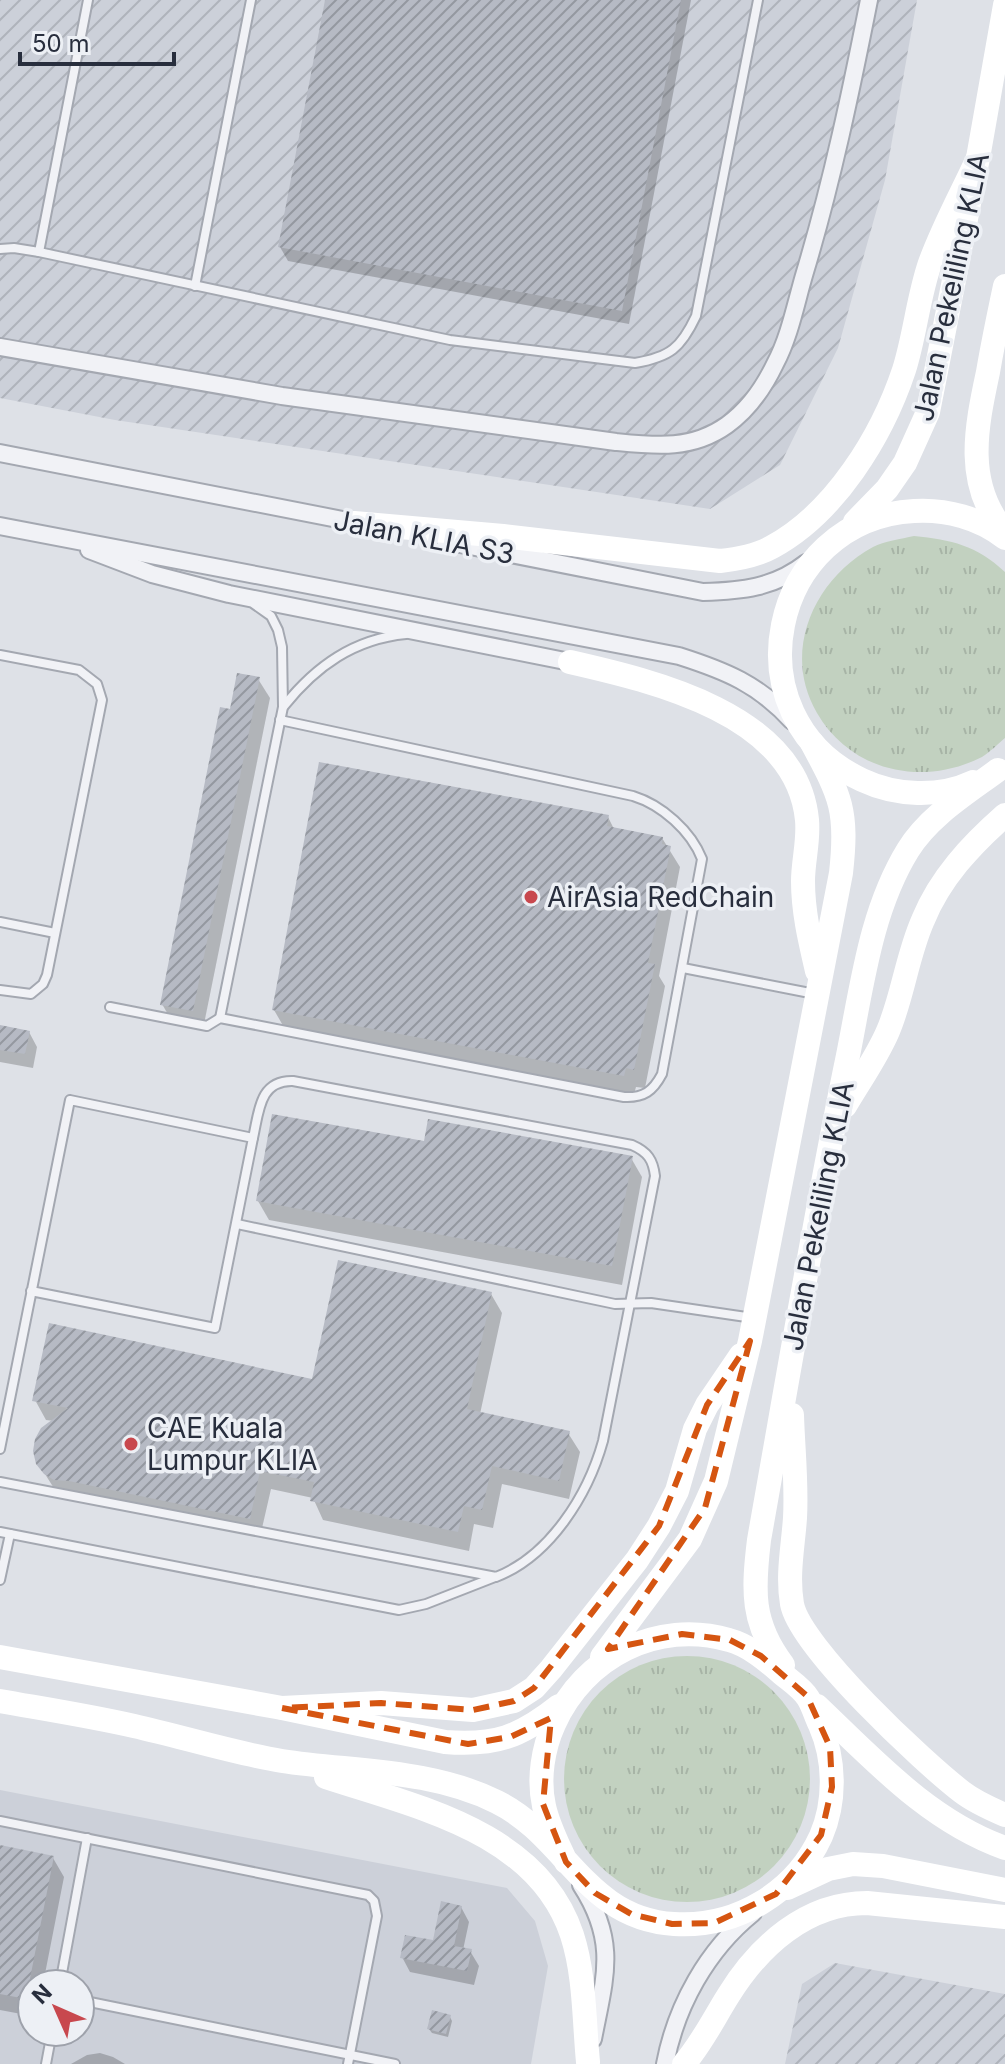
<svg xmlns="http://www.w3.org/2000/svg" width="1005" height="2064" font-family="Inter,sans-serif">
  <defs>
    <pattern id="industrial-furrows" width="10" height="10" patternUnits="userSpaceOnUse" patternTransform="scale(2)"><rect width="10" height="10" fill="#ccd0d9"/><path d="M-1 1l2-2M0 10L10 0M9 11l2-2" fill="none" stroke="#afb3bb"/></pattern>
    <pattern id="grass-tufts" width="24" height="20" patternUnits="userSpaceOnUse" patternTransform="scale(2)"><rect width="24" height="20" fill="#c2d1c0"/><path d="M3 7l-1-3M5 7V3M7 7l1-3M15 17l-1-3M17 17v-4M19 17l1-3" fill="none" stroke="#a7b4a6"/></pattern>
    <pattern id="building-hatch" width="6" height="6" patternUnits="userSpaceOnUse" patternTransform="scale(2)"><rect width="6" height="6" fill="#b6bac4"/><path d="M-1 1l2-2M0 6l6-6M5 7l2-2" fill="none" stroke="#9498a0"/></pattern>
  </defs>
  <rect width="100%" height="100%" fill="#dee1e7"/>
  <path fill="#ccd0d9" fill-rule="evenodd" d="M0,1790L507,1888L535,1921L548,1966L531,2064H0ZM32,1984H80V2032H32Z"/>
  <g fill="url(#industrial-furrows)">
    <polygon points="0,0 917,0 885,180 838,348 780,465 710,509 115,420 0,398"/>
    <polygon points="835,1963 1005,1994 1005,2064 785,2064 802,1984"/>
  </g>
  <g fill="url(#grass-tufts)">
    <path d="M914,536C952,540 976,545 1005,572V738C998,744 990,752 982,757C923,787 851,772 817,713C781,652 814,579 873,547C884,541 901,539 914,536Z"/>
    <circle cx="687" cy="1779" r="123"/>
  </g>
  <g fill="#0003">
    <polygon points="327,0 691,0 629,324 288,261 280,247"/>
    <polygon points="258,679 270,698 203,1029 173,1023 162,1004 231,711"/>
    <polygon points="608,817 614,829 662,838 680,867 659,976 665,986 645,1088 636,1087 634,1094 285,1029 274,1010"/>
    <polygon points="0,1027 29,1032 37,1047 33,1068 0,1062"/>
    <polygon points="426,1144 631,1158 642,1177 622,1285 269,1220 258,1201"/>
    <polygon points="491,1294 502,1313 480,1414 568,1433 580,1452 569,1499 502,1484 493,1528 474,1524 469,1551 323,1520 313,1498 271,1489 260,1537 57,1493 38,1463 54,1421 46,1420 35,1400 313,1382"/>
    <polygon points="0,1847 53,1858 64,1877 43,1984 32,1984 32,2016 0,2010"/>
    <polygon points="461,1907 469,1922 463,1950 470,1951 479,1966 474,1985 410,1972 402,1957 435,1943"/>
    <polygon points="450,2017 452,2021 448,2037 432,2033 429,2029"/>
    <polygon points="100,2053 113,2057 125,2064 71,2064 87,2055"/>
  </g>
  <g fill="url(#building-hatch)">
    <polygon points="325,0 681,0 622,311 278,247"/>
    <polygon points="237,673 260,677 193,1011 160,1005 220,707 230,709"/>
    <polygon points="319,762 609,815 607,826 663,837 662,844 671,846 648,963 655,964 634,1070 626,1068 624,1076 272,1010"/>
    <polygon points="0,1025 30,1031 25,1054 0,1050"/>
    <polygon points="272,1114 424,1141 428,1119 633,1156 612,1266 256,1201"/>
    <polygon points="338,1260 492,1292 467,1409 570,1431 559,1481 492,1466 482,1510 464,1506 458,1532 310,1501 314,1482 260,1471 250,1519 69,1481 54,1480 44,1474 36,1464 33,1451 35,1439 41,1428 68,1408 32,1401 49,1323 312,1379"/>
    <polygon points="0,1845 54,1856 26,1999 0,1994"/>
    <polygon points="441,1901 462,1906 454,1946 472,1949 467,1971 400,1958 405,1935 433,1940"/>
    <polygon points="432,2010 451,2015 446,2034 427,2029"/>
  </g>
  <g fill="none" stroke-linecap="round" stroke-linejoin="round">
    <g stroke="#a4a8b1" stroke-width="12">
      <g id="lane">
        <polyline points="0,249 14,248 39,252 88,0"/>
        <path d="M39,252L450,340L635,363C670,357 681,348 696,316L758,0"/>
        <polyline points="195,286 251,0"/>
        <polyline points="0,655 79,670 97,684 102,700 47,975 43,984 31,994 0,990"/>
        <path d="M284,706C316,666 354,639 406,634"/>
        <polyline points="0,922 55,933"/>
        <polyline points="683,968 815,994"/>
        <path d="M110,1007L207,1026L220,1018L624,1097C644,1098 653,1091 662,1074L702,859C691,831 662,805 633,796L280,720"/>
        <polyline points="220,1018 283,707 282,647 278,630 271,616 254,604"/>
        <polyline points="237,1224 615,1304 651,1303 753,1318"/>
        <polyline points="0,1449 70,1100 253,1138 215,1328 31,1291"/>
        <path d="M0,1482L496,1577C550,1556 588,1495 603,1441L655,1176C653,1160 648,1152 632,1145L293,1081C259,1080 259,1112 253,1138"/>
        <polyline points="0,1532 399,1610 426,1604 495,1577"/>
        <polyline points="0,1580 10,1534"/>
        <polyline points="0,1821 368,1895 374,1901 377,1916 348,2064"/>
        <polyline points="60,1984 87,1838"/>
        <polyline points="80,2000 395,2064"/>
        <polyline points="46,2064 52,2032"/>
      </g>
    </g>
    <g stroke="#a4a8b1" stroke-width="20">
      <g id="street">
        <path d="M0,347L282,396L616,442C656,446 692,450 727,425C748,410 764,387 775,364C790,336 796,302 805,272C832,182 851,91 869,0"/>
        <polyline points="0,453 363,524"/>
        <path d="M0,526L679,656C726,671 758,684 792,721"/>
        <path d="M445,541L703,592C741,591 774,588 806,563"/>
        <polyline points="89,550 152,574 229,594 570,662"/>
        <path d="M581,1885C618,1942 605,1977 593,2039"/>
        <path d="M665,2064C676,2006 707,1950 753,1913"/>
      </g>
    </g>
    <use href="#lane" stroke="#f1f2f6" stroke-width="8"/>
    <use href="#street" stroke="#f1f2f6" stroke-width="16"/>
    <g stroke="#fff" stroke-width="24">
      <path d="M1005,286C999,314 993,343 988,372C976,428 964,485 1005,532"/>
      <polyline points="855,522 887,489 905,463 928,412 978,158 1005,5"/>
      <path d="M354,523L503,536L720,561C738,559 756,556 772,547C835,513 882,436 904,370C915,335 918,298 930,263C943,227 962,193 978,158"/>
      <path d="M570,662C653,681 797,714 807,820C809,841 803,861 803,881C803,912 810,941 817,971"/>
      <path d="M973,782C939,798 896,796 862,780C727,717 769,519 914,511C946,509 980,518 1005,538"/>
      <path d="M845,1106C859,1082 877,1057 888,1031C903,996 907,956 923,920C940,878 971,845 1005,815"/>
      <path d="M792,1415C793,1449 797,1484 795,1518C793,1547 787,1575 792,1604C800,1647 924,1763 962,1792C975,1802 991,1809 1005,1815"/>
      <path d="M0,1657L282,1708L445,1742C495,1746 520,1737 559,1706"/>
      <path d="M602,1657L690,1539L716,1481L750,1341L841,873C848,811 841,797 812,743"/>
      <path d="M783,1665C751,1623 753,1590 759,1540C787,1383 813,1226 845,1070C861,996 868,915 908,850C929,816 967,793 998,770"/>
      <path d="M0,1701C45,1709 90,1716 134,1726C183,1737 233,1753 282,1761C354,1772 431,1769 497,1802C566,1836 586,1919 674,1924C736,1928 795,1893 821,1836C836,1801 835,1759 820,1725C816,1717 813,1706 808,1698C802,1688 789,1680 780,1672C765,1659 748,1645 729,1640C657,1619 584,1657 554,1724C543,1748 538,1779 544,1806C548,1825 558,1844 566,1862"/>
      <path d="M817,1706C874,1760 929,1821 1005,1848"/>
      <polyline points="282,1708 381,1703 473,1710 514,1701 534,1688 551,1669 637,1560 659,1526 677,1491 695,1429 707,1405 741,1355"/>
      <path d="M326,1777C417,1807 538,1832 572,1935C585,1975 584,2021 588,2062"/>
      <polyline points="787,1888 828,1869 853,1864 883,1866 1005,1890"/>
      <path d="M684,2064C702,2043 713,2020 728,1996C759,1946 806,1903 867,1903L1005,1917"/>
    </g>
  </g>
  <path fill="none" stroke="#d55511" stroke-width="6" stroke-dasharray="16 10" stroke-linejoin="round" d="M750,1341L705,1508L608,1649L682,1634L730,1640L761,1656L807,1696L830,1747L832,1787L821,1835L776,1894L714,1923L672,1924L631,1914L595,1893L566,1862L543,1804L551,1718L510,1737L468,1744L282,1708L381,1703L473,1710L514,1701L534,1688L659,1526L707,1405Z"/>
  <g fill="#c8484e" stroke="#edf0f5" stroke-width="3">
    <circle cx="531" cy="897" r="8"/>
    <circle cx="131" cy="1444" r="8"/>
  </g>
  <g text-anchor="middle" stroke-width="7" stroke-linejoin="round" paint-order="stroke">
    <g font-size="28" fill="#282e3d" stroke="#edf0f5">
      <text transform="translate(951 287) rotate(-78)" y="10">Jalan Pekeliling KLIA</text>
      <text transform="translate(424 537) rotate(11)" y="10">Jalan KLIA S3</text>
      <text transform="translate(818 1216) rotate(-79)" y="10">Jalan Pekeliling KLIA</text>
    </g>
    <g font-size="28" fill="#282e3d" stroke="#edf0f5" text-anchor="start">
      <text x="547" y="907">AirAsia RedChain</text>
      <text x="147" y="1438">CAE Kuala<tspan x="147" dy="32">Lumpur KLIA</tspan></text>
    </g>
  </g>
  <g transform="translate(56 2008) rotate(315)"><circle r="38" fill="#edf0f5" stroke="#9ea2ab" stroke-width="2"/>
  <path d="M0-6L14 30L0 20L-14 30Z" fill="#c8484e"/>
  <text y="-12" font-size="22" font-weight="bold" text-anchor="middle" fill="#282e3d">N</text>
  </g>
  <path d="M20 52v12h154v-12" fill="none" stroke="#282e3d" stroke-width="4"/>
  <text x="32" y="52" font-size="24" fill="#282e3d" stroke="#edf0f5" stroke-width="6" paint-order="stroke">50 m</text>
</svg>
